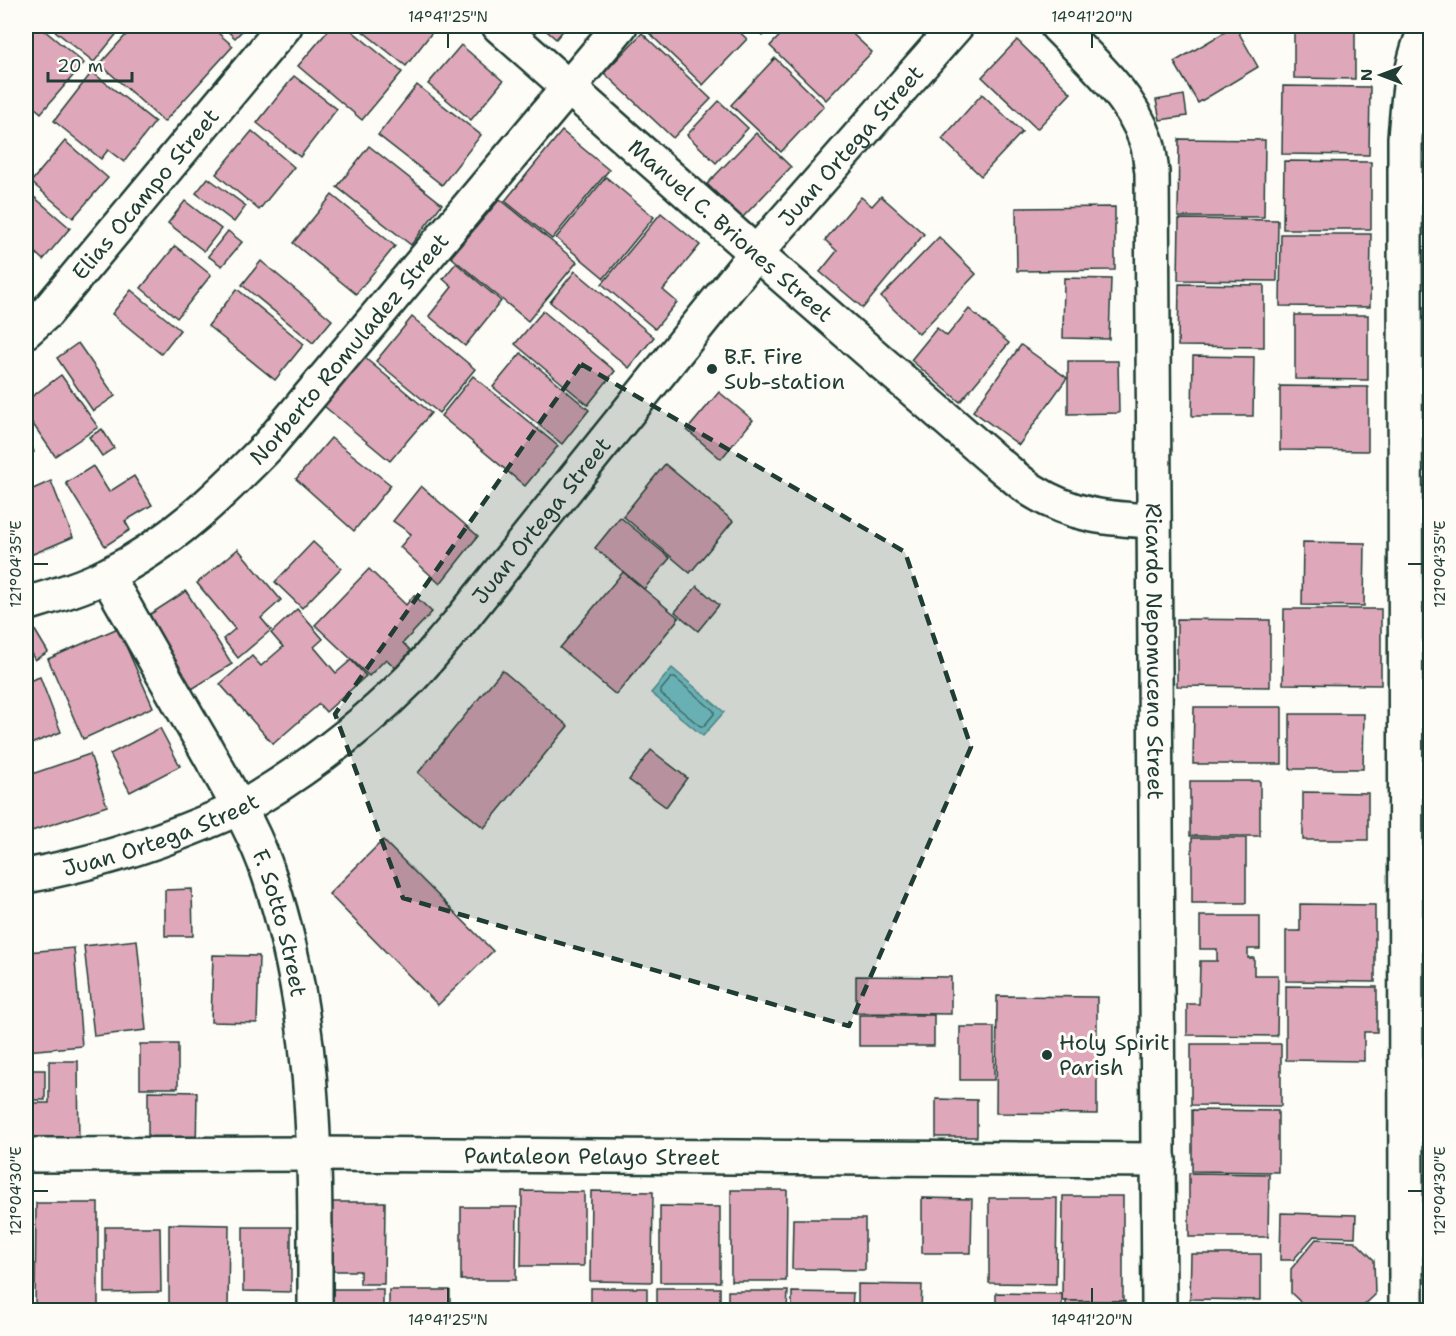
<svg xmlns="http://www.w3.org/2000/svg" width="1456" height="1336" font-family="'Shantell Sans',sans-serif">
  <rect width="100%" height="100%" fill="#fdfcf7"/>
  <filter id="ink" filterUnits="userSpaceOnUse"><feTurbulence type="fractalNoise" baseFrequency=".0167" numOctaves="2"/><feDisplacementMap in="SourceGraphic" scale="12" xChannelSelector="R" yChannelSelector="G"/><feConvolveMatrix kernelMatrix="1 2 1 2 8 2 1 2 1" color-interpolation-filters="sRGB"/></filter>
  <g filter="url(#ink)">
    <polygon fill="#7ccdd5" stroke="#579395" stroke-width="1.5" points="672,668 724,712 703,736 651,693"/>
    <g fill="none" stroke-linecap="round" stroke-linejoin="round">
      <polygon stroke="#447774" stroke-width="1.5" points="671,678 675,678 714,711 714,714 704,726 700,726 661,694 661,690"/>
    </g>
    <g fill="#dfa7ba" stroke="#1f3d34" stroke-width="1.5">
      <polygon points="26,26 39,26 84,63 41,113 26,100"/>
      <polygon points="49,26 123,26 94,62"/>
      <polygon points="134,26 210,26 233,46 164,122 100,64"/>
      <polygon points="222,26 247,26 235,38"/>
      <polygon points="332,26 346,26 402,72 362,120 298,66"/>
      <polygon points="356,26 437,26 406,66"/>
      <polygon points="541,26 567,26 556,39"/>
      <polygon points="657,26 733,26 747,39 703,85 649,33"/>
      <polygon points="751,26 773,26 763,36"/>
      <polygon points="789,26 844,26 872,52 826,100 770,46"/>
      <polygon points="1235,26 1258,67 1198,103 1174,62"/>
      <polygon points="1294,26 1355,26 1355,79 1294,78"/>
      <polygon points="642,33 711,99 673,138 604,73"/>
      <polygon points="1017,40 1071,93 1037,129 982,77"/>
      <polygon points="461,45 503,81 471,120 428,84"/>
      <polygon points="775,58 824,106 781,152 731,105"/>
      <polygon points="92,72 155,122 124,162 108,150 101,159 54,121"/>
      <polygon points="294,76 337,109 300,157 257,123"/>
      <polygon points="417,85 481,135 442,185 378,135"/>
      <polygon points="1283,86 1370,87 1369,155 1282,154"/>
      <polygon points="982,94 1022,132 981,176 942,139"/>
      <polygon points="1184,95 1187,116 1160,120 1156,100"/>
      <polygon points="719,101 748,128 716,163 687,135"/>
      <polygon points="252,131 294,167 259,210 216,174"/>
      <polygon points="562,131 609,170 552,239 505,201"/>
      <polygon points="756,133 791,167 742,218 707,184"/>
      <polygon points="1179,139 1265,140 1264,217 1178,217"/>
      <polygon points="65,141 108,178 73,218 31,182"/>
      <polygon points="369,146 442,204 411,245 337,187"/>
      <polygon points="1284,161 1371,162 1371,229 1283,229"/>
      <polygon points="606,177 654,217 604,278 556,238"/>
      <polygon points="208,178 246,206 234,222 196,193"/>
      <polygon points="26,190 70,228 43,260 26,244"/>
      <polygon points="332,195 395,246 356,294 293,243"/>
      <polygon points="881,196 924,234 863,308 820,272 837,251 825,240 861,197 872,206"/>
      <polygon points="500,199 577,262 528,321 451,257"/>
      <polygon points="185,201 221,229 204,251 168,223"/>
      <polygon points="1115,207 1115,270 1017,271 1016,208"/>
      <polygon points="661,213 700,245 663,290 677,302 655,329 602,284"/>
      <polygon points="1179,219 1278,220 1277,281 1178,280"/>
      <polygon points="228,231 242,242 222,266 208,256"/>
      <polygon points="1281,234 1371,234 1370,307 1280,306"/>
      <polygon points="939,237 976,274 919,334 881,297"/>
      <polygon points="175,246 211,275 177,318 141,288"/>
      <polygon points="261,261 332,320 313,343 242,285"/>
      <polygon points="456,263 501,301 465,346 429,316 452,287 443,279"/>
      <polygon points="575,271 654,337 629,368 550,302"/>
      <polygon points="1064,278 1111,279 1109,339 1063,338"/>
      <polygon points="1179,284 1264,285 1264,347 1178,346"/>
      <polygon points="237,289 304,344 275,380 208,326"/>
      <polygon points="131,290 180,330 161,354 112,314"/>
      <polygon points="969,309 1009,343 960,402 911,360 937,328 947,336"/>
      <polygon points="543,311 615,371 588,405 515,344"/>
      <polygon points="1295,315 1368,315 1368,380 1295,379"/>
      <polygon points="412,317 475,369 439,413 376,361"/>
      <polygon points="78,343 115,396 93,411 57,358"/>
      <polygon points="1021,345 1067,378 1019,445 973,411"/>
      <polygon points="359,353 431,413 390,461 319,402"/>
      <polygon points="521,353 589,410 562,444 493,387"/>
      <polygon points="1193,356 1254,357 1253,416 1192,416"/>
      <polygon points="1068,361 1118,361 1119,413 1068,414"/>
      <polygon points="61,375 98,427 55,456 26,414 26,401"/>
      <polygon points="473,376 558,446 525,486 441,416"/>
      <polygon points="1280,386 1368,387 1368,451 1280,450"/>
      <polygon points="719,392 753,420 721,459 687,430"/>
      <polygon points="102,429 114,448 102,456 89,437"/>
      <polygon points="26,433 34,452 26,455"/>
      <polygon points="331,438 391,485 354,531 296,479"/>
      <polygon points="665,464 733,521 690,573 623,516"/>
      <polygon points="93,466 109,492 134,476 152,505 125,521 130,530 105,546 66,483"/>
      <polygon points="51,481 73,537 26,557 26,492"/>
      <polygon points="421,486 478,536 440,584 400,547 411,534 393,521"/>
      <polygon points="620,517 670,558 644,589 595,548"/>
      <polygon points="313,542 341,568 302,608 275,582"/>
      <polygon points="1303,542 1365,543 1364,606 1302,605"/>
      <polygon points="238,549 281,600 261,618 271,630 238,658 223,639 235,629 197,583"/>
      <polygon points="369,569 406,605 414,595 432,612 403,643 414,654 398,670 386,659 369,676 315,625"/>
      <polygon points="623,572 679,618 616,695 560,648"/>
      <polygon points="697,586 719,605 698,631 675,612"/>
      <polygon points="186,591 232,664 184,694 138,622"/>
      <polygon points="297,609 323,639 314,647 336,673 351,660 366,676 326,712 319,704 273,744 220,684 252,656 261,666 283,647 271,633"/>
      <polygon points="1284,609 1381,609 1381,685 1283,684"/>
      <polygon points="1177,619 1270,620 1270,687 1177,686"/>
      <polygon points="33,627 48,652 35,660 26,645 26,632"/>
      <polygon points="118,628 153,707 83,739 48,659"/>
      <polygon points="502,670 568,726 484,828 418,773"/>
      <polygon points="40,677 61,732 26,746 26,682"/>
      <polygon points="1194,707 1282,707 1282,764 1193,764"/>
      <polygon points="1290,714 1364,714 1363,769 1290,769"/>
      <polygon points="160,728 180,766 130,792 110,754"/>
      <polygon points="651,750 687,778 666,807 629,780"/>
      <polygon points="90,754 107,806 26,833 26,776"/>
      <rect x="1190" y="781" width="70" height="55"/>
      <polygon points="1303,792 1368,793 1368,840 1303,840"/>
      <rect x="1192" y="838" width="54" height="65"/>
      <polygon points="383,840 493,951 438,1005 329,894"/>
      <polygon points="192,889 193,936 165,936 165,890"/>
      <polygon points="1300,904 1375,905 1375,982 1286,981 1286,931 1300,931"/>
      <polygon points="1200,916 1260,916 1260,949 1248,949 1248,958 1254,958 1254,975 1278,975 1277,1036 1187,1035 1187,1004 1199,1004 1200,961 1217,961 1217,949 1200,949"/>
      <polygon points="137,940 146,1030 94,1036 84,946"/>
      <polygon points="74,948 82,1046 26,1051 26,952"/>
      <polygon points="213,955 259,956 257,1023 211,1022"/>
      <polygon points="856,976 951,977 951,1014 856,1013"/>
      <polygon points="1286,986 1377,987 1377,1032 1364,1032 1364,1061 1286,1060"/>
      <polygon points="997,996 1097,997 1097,1114 996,1113"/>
      <rect x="859" y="1015" width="75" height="31"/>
      <rect x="960" y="1027" width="34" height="53"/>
      <rect x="140" y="1044" width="38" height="44"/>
      <polygon points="1191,1044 1281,1044 1281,1106 1191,1105"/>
      <polygon points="49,1061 78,1061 79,1147 26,1147 26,1103 49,1103"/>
      <rect x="26" y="1070" width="19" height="30"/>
      <polygon points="148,1091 197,1092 196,1152 148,1152"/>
      <polygon points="936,1099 977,1100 977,1137 936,1137"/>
      <polygon points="1192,1110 1278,1111 1278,1172 1192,1171"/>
      <polygon points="1189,1173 1269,1174 1268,1237 1189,1237"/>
      <polygon points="731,1190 787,1190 786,1281 731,1281"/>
      <polygon points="522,1191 584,1192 584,1266 521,1266"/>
      <polygon points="591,1191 653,1192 652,1282 590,1281"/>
      <polygon points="1063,1196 1123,1196 1123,1301 1062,1301"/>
      <polygon points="922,1198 972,1199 971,1253 922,1253"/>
      <polygon points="989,1198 1057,1198 1056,1284 989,1283"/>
      <polygon points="320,1202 385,1202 384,1284 360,1284 360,1271 320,1271"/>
      <polygon points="36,1203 98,1203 98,1310 35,1310"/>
      <polygon points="660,1206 720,1207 720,1282 660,1282"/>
      <polygon points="461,1207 517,1207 516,1280 461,1280"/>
      <polygon points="1281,1213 1356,1215 1355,1237 1314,1236 1293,1260 1280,1260"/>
      <polygon points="793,1219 865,1219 865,1270 792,1269"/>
      <rect x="26" y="1221" width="2" height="70"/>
      <polygon points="169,1224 229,1225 228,1310 169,1310"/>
      <polygon points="105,1227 160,1227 161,1292 105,1293"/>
      <polygon points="243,1227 291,1227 291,1292 243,1291"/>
      <polygon points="1316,1239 1355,1241 1374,1260 1375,1295 1359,1310 1309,1310 1291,1293 1291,1269"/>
      <polygon points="1191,1254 1261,1254 1261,1300 1190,1299"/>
      <polygon points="858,1284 922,1285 921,1310 858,1310"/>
      <rect x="591" y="1288" width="56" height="22"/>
      <rect x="657" y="1288" width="63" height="22"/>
      <rect x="321" y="1289" width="62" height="21"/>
      <rect x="389" y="1290" width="61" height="20"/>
      <polygon points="728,1291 788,1291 787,1310 728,1310"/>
      <polygon points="792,1292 853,1293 852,1310 792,1310"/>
      <polygon points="996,1293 1062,1294 1062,1310 996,1310"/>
      <rect x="1066" y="1301" width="59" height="9"/>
      <rect x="1199" y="1308" width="80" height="2"/>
    </g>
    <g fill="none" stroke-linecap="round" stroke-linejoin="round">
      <g stroke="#1f3d34" stroke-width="38">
        <g id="minor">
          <path id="s1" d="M499,26L756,253L996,462C1008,471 1020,483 1033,491C1072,516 1109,519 1153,521"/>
          <path id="s2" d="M1057,26C1090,60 1130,94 1146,140C1150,150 1150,162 1152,172L1159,1310"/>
          <path id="s3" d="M26,331L46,313L285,26"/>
          <path id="s4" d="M107,576C139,632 171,689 204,745C227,787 254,829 269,875C318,1020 315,1160 315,1310"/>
          <path id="s5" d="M26,604C53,596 82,588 107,575C170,544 219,496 267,447L620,26"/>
          <path id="s6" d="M26,876C87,865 146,847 204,823C223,815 242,808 258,798C312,765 364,725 409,680C426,662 441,643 457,625L756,253L956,26"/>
          <path id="s7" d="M26,1155L315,1154L1159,1160"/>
          <path d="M1406,1310L1405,138C1408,104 1410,56 1428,26"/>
        </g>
      </g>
      <use href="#minor" stroke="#fdfcf7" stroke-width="33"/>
    </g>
  </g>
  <path fill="#1f3d34" fill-opacity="0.2" stroke="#1f3d34" stroke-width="4.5" stroke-dasharray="12 8" stroke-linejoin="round" d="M581,364L905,552L971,747L849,1026L403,898L335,714Z"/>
  <path fill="none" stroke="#1f3d34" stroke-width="2" d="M448,33V48M1092,33V48M33,564H48M1408,564H1423M33,1191H48M1408,1191H1423M448,1288V1303M1092,1288V1303"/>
  <g fill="#1f3d34" stroke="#fdfcf7" stroke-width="2">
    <circle cx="712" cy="369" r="6"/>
    <circle cx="1047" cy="1055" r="6"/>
  </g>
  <g text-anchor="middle" stroke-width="6" stroke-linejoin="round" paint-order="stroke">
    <g font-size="22" fill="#1f3d34" stroke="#fdfcf7">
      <text dy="8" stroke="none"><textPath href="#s6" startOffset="1131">Juan Ortega Street</textPath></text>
      <text dy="8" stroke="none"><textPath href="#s3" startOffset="182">Elias Ocampo Street</textPath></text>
      <text dy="8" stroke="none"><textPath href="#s1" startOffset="309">Manuel C. Briones Street</textPath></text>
      <text dy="8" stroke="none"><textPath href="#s5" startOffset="420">Norberto Romuladez Street</textPath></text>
      <text dy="8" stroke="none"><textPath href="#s6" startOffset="645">Juan Ortega Street</textPath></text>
      <text dy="8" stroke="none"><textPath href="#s2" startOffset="658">Ricardo Nepomuceno Street</textPath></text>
      <text dy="8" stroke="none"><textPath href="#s6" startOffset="141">Juan Ortega Street</textPath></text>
      <text dy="8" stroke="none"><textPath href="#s4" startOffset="390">F. Sotto Street</textPath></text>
      <text dy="8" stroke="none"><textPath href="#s7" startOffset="566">Pantaleon Pelayo Street</textPath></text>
    </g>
    <g font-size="22" fill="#1f3d34" stroke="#fdfcf7" text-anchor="start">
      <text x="724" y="364">B.F. Fire<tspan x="724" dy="25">Sub-station</tspan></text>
      <text x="1059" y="1050">Holy Spirit<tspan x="1059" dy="25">Parish</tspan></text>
    </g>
  </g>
  <rect width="1456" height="1336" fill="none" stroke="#fdfcf7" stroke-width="66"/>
  <g transform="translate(1381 75) rotate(270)" stroke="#fdfcf7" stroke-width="4.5" paint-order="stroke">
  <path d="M0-4.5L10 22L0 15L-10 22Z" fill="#1f3d34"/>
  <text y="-9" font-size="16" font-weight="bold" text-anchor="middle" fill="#1f3d34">N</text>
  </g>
  <path d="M48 72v9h84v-9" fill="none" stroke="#1f3d34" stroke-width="3"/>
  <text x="57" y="72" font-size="18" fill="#1f3d34" stroke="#fdfcf7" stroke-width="4.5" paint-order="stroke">20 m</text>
  <rect x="33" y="33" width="1390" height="1270" fill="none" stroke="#1f3d34" stroke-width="2"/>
  <g font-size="15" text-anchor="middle" fill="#1f3d34">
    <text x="448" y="22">14°41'25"N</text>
    <text x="1092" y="22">14°41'20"N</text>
    <text transform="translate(1440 564) rotate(-90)" y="5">121°04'35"E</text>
    <text transform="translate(16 564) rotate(-90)" y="5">121°04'35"E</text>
    <text transform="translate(1440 1191) rotate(-90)" y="5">121°04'30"E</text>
    <text transform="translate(16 1191) rotate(-90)" y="5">121°04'30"E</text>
    <text x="448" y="1325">14°41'25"N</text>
    <text x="1092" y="1325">14°41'20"N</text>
  </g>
</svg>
